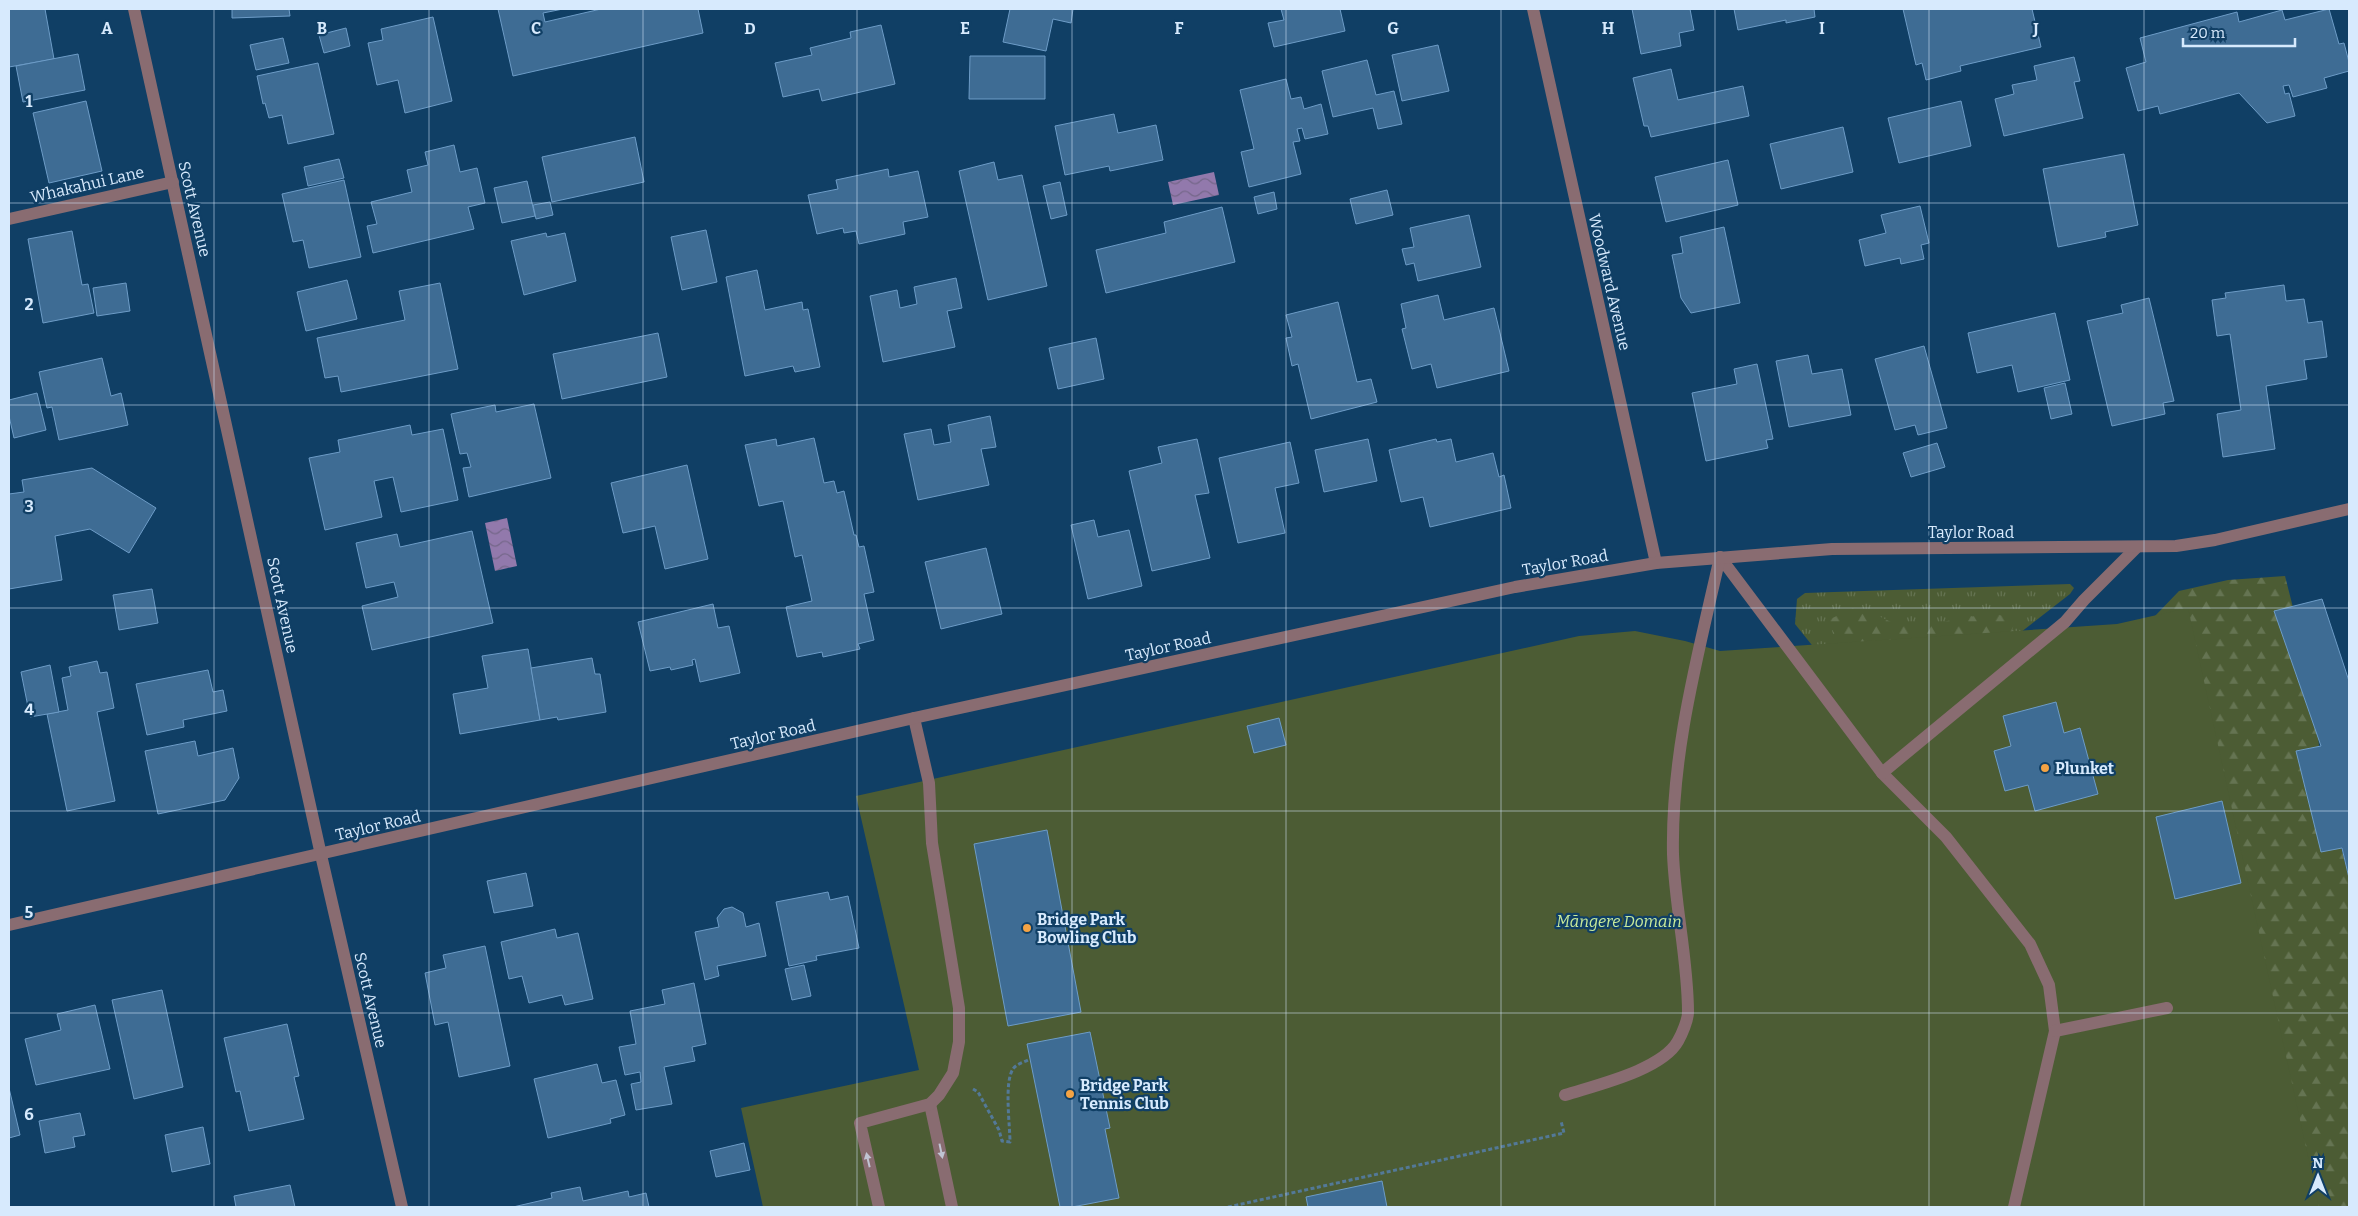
<svg xmlns="http://www.w3.org/2000/svg" width="2358" height="1216" font-family="Bitter,serif">
  <defs>
    <pattern id="grass-tufts" width="24" height="20" patternUnits="userSpaceOnUse" patternTransform="scale(1.25)"><rect width="24" height="20" fill="#4c5c34"/><path d="M3 7l-1-3M5 7V3M7 7l1-3M15 17l-1-3M17 17v-4M19 17l1-3" fill="none" stroke="#657452"/></pattern>
    <pattern id="forest-firs" width="22" height="20" patternUnits="userSpaceOnUse" patternTransform="scale(1.25)"><rect width="22" height="20" fill="#4c5c34"/><path d="M5 1l3.5 6h-7zM16 11l3.5 6h-7z" fill="#657452"/></pattern>
    <pattern id="water-waves" width="16" height="10" patternUnits="userSpaceOnUse" patternTransform="scale(1.25)"><rect width="16" height="10" fill="#9279ac"/><path d="M0 5q4-4 8 0t8 0" fill="none" stroke="#75678a"/></pattern>
  </defs>
  <rect width="100%" height="100%" fill="#103f65"/>
  <polygon fill="url(#grass-tufts)" points="2070,584 2074,588 2070,594 1897,728 1872,720 1795,624 1797,599 1805,593"/>
  <g fill="url(#forest-firs)">
    <polygon points="2285,576 2314,690 2321,769 2349,878 2349,1207 2293,1207 2155,616 2179,591 2228,580"/>
    <polygon points="1858,606 1891,622 1925,628 1957,618 1996,614 2015,619 2006,656 1860,670 1826,621"/>
  </g>
  <polygon fill="#4c5c34" points="2188,608 2319,1207 763,1207 741,1108 919,1070 856,796 1579,636 1635,631 1685,641 1720,651 2117,624"/>
  <g fill="url(#water-waves)">
    <polygon points="1214,172 1219,195 1173,205 1168,182"/>
    <polygon points="507,518 517,566 495,571 485,523"/>
  </g>
  <g fill="#3e6c94" stroke="#6d9cc7">
    <polygon points="9,9 45,9 54,59 9,67"/>
    <polygon points="232,9 289,9 290,16 232,18"/>
    <polygon points="498,9 563,9 543,13 545,22 601,9 698,9 703,33 513,76"/>
    <polygon points="1010,9 1073,9 1071,23 1053,19 1046,51 1003,42"/>
    <polygon points="1281,9 1340,9 1345,31 1274,47 1268,23 1284,20"/>
    <polygon points="1632,9 1690,9 1694,30 1679,33 1681,46 1641,54"/>
    <polygon points="1734,9 1814,9 1815,17 1786,23 1786,20 1738,30"/>
    <polygon points="1903,9 2032,9 2041,47 1960,66 1961,71 1926,80 1922,63 1916,65"/>
    <polygon points="2329,9 2339,44 2344,43 2349,62 2349,71 2324,78 2327,88 2293,97 2289,85 2283,86 2285,94 2289,93 2295,116 2267,123 2239,93 2160,114 2158,106 2138,111 2126,68 2146,62 2140,38 2237,12 2239,22 2282,10 2285,20"/>
    <polygon points="433,17 452,101 405,113 398,80 377,85 368,43 383,40 381,29"/>
    <polygon points="881,25 895,84 822,101 819,89 783,97 775,63 812,55 810,48 851,38 850,32"/>
    <polygon points="346,28 350,46 324,53 319,35"/>
    <polygon points="283,38 289,63 256,70 250,45"/>
    <polygon points="1438,45 1449,91 1402,101 1392,55"/>
    <polygon points="78,54 85,90 23,102 16,66"/>
    <polygon points="970,56 1045,56 1045,99 969,99"/>
    <polygon points="2074,57 2080,81 2074,82 2083,118 2004,136 1995,99 2014,94 2012,85 2037,80 2034,66"/>
    <polygon points="1367,60 1376,95 1394,91 1402,124 1378,129 1373,108 1333,117 1322,71"/>
    <polygon points="318,63 334,134 288,144 282,115 269,118 265,103 263,104 257,76"/>
    <polygon points="1671,69 1678,100 1743,86 1749,116 1651,137 1648,126 1644,126 1633,78"/>
    <polygon points="1286,79 1291,99 1301,97 1304,109 1321,104 1328,134 1305,139 1302,128 1297,129 1300,141 1293,142 1301,174 1249,187 1241,152 1254,149 1240,90"/>
    <polygon points="86,101 102,171 49,183 33,113"/>
    <polygon points="1961,101 1971,146 1899,163 1888,118"/>
    <polygon points="1114,114 1118,133 1156,125 1163,160 1110,171 1109,166 1065,175 1055,126"/>
    <polygon points="1843,127 1853,172 1781,189 1770,144"/>
    <polygon points="635,137 644,182 552,202 542,157"/>
    <polygon points="454,145 460,172 477,168 485,203 468,207 474,229 373,253 367,226 377,224 371,202 412,192 407,170 428,165 425,152"/>
    <polygon points="2124,154 2138,225 2105,232 2106,237 2058,247 2043,169"/>
    <polygon points="339,159 344,178 308,186 304,167"/>
    <polygon points="1728,160 1738,205 1666,222 1655,177"/>
    <polygon points="994,162 998,180 1022,175 1047,286 988,300 959,171"/>
    <polygon points="888,169 889,177 918,171 928,217 903,222 905,234 859,244 856,231 844,233 843,228 817,234 808,195 838,189 836,180"/>
    <polygon points="344,180 361,257 309,268 303,240 293,242 282,194"/>
    <polygon points="527,181 535,216 502,223 494,188"/>
    <polygon points="1060,182 1067,215 1051,219 1043,186"/>
    <polygon points="1387,190 1393,215 1356,224 1350,199"/>
    <polygon points="1274,192 1277,209 1258,214 1254,197"/>
    <polygon points="550,202 553,215 536,219 533,205"/>
    <polygon points="1920,206 1929,243 1921,245 1924,259 1901,264 1900,258 1865,266 1859,240 1886,233 1881,215"/>
    <polygon points="1222,207 1235,262 1106,293 1096,250 1166,233 1164,222"/>
    <polygon points="1469,215 1481,267 1418,281 1414,263 1406,265 1402,249 1414,247 1410,228"/>
    <polygon points="1724,227 1740,303 1691,313 1681,298 1672,255 1683,253 1680,237"/>
    <polygon points="706,230 717,282 682,290 671,237"/>
    <polygon points="72,231 82,285 88,284 94,313 43,323 28,239"/>
    <polygon points="546,233 547,237 565,233 576,281 524,295 511,241"/>
    <polygon points="757,270 765,310 802,302 803,310 808,309 820,367 795,372 793,366 745,376 726,277"/>
    <polygon points="956,278 962,308 947,311 955,347 883,362 870,296 897,290 900,308 917,304 914,287"/>
    <polygon points="347,280 357,319 306,331 297,292"/>
    <polygon points="126,283 130,311 97,316 93,288"/>
    <polygon points="440,283 458,369 341,392 338,376 325,378 317,338 405,320 399,291"/>
    <polygon points="2284,285 2286,301 2304,299 2308,323 2322,321 2327,357 2304,360 2307,379 2266,386 2275,449 2223,457 2217,414 2241,410 2230,334 2217,336 2212,300 2226,298 2225,293"/>
    <polygon points="1438,295 1444,320 1494,308 1509,371 1437,388 1431,364 1412,369 1402,329 1406,328 1401,304"/>
    <polygon points="2149,298 2174,401 2163,403 2165,414 2112,426 2087,321 2123,313 2121,305"/>
    <polygon points="1338,302 1357,382 1371,379 1377,402 1311,419 1298,364 1292,366 1286,338 1292,337 1286,315"/>
    <polygon points="2055,313 2070,380 2018,392 2012,365 1977,373 1968,333"/>
    <polygon points="658,333 667,377 562,399 553,354"/>
    <polygon points="1096,338 1104,379 1058,389 1049,348"/>
    <polygon points="1924,346 1947,428 1918,435 1915,425 1895,430 1875,359"/>
    <polygon points="1808,355 1812,374 1842,369 1851,415 1789,427 1776,361"/>
    <polygon points="102,358 111,396 121,393 128,425 59,440 52,407 47,408 39,372"/>
    <polygon points="1757,364 1773,439 1766,440 1768,448 1706,461 1692,393 1737,384 1734,369"/>
    <polygon points="2065,383 2072,414 2051,419 2044,388"/>
    <polygon points="37,393 46,430 14,438 9,416 9,400"/>
    <polygon points="534,404 551,478 469,497 463,468 471,467 467,453 460,454 451,414 495,405 496,412"/>
    <polygon points="990,416 996,447 981,449 989,485 918,500 904,434 931,429 934,445 951,442 948,425"/>
    <polygon points="410,425 412,435 443,429 458,500 401,512 393,477 374,481 382,517 325,530 309,458 340,452 338,440"/>
    <polygon points="814,438 824,483 834,481 837,493 844,491 854,535 856,535 859,547 864,546 874,592 864,594 874,640 858,644 860,649 823,657 822,652 797,657 786,607 812,601 802,555 795,557 783,501 759,506 745,445 776,439 777,446"/>
    <polygon points="1197,439 1209,493 1195,495 1210,558 1152,571 1129,471 1162,463 1158,447"/>
    <polygon points="1368,439 1377,481 1324,492 1315,450"/>
    <polygon points="1436,439 1437,442 1451,439 1456,462 1493,453 1499,477 1504,475 1511,508 1430,527 1423,497 1401,502 1389,450"/>
    <polygon points="1290,442 1299,483 1275,488 1285,533 1238,543 1219,458"/>
    <polygon points="1937,443 1945,467 1911,477 1903,453"/>
    <polygon points="687,465 708,559 665,569 655,526 623,533 611,483"/>
    <polygon points="92,468 156,508 129,553 90,529 55,536 62,580 9,589 9,494 24,492 22,480"/>
    <polygon points="1094,520 1098,537 1129,530 1142,586 1088,599 1071,525"/>
    <polygon points="472,531 493,623 372,650 362,606 398,597 394,582 366,588 356,543 397,534 400,547"/>
    <polygon points="986,548 1002,614 941,629 925,562"/>
    <polygon points="152,589 158,623 119,630 113,595"/>
    <polygon points="2322,599 2349,681 2349,878 2342,848 2321,852 2296,751 2321,746 2274,611"/>
    <polygon points="713,604 718,628 729,626 740,673 700,682 695,659 692,660 693,665 671,670 670,667 650,671 638,622"/>
    <polygon points="528,649 540,720 460,734 453,694 488,688 482,656"/>
    <polygon points="592,658 595,674 600,674 606,712 558,720 557,717 540,720 531,668"/>
    <polygon points="97,661 100,673 107,672 114,708 97,712 115,801 67,811 47,714 68,710 62,678 71,676 69,667"/>
    <polygon points="50,665 59,712 30,717 21,672"/>
    <polygon points="208,670 213,692 223,690 227,711 183,720 184,727 147,735 136,684"/>
    <polygon points="2056,702 2064,733 2080,728 2098,794 2035,811 2028,785 2005,791 1994,751 2011,746 2003,716"/>
    <polygon points="1279,718 1286,745 1254,753 1247,726"/>
    <polygon points="195,741 198,756 233,748 239,778 225,800 158,814 145,751"/>
    <polygon points="2222,801 2241,883 2175,899 2156,817"/>
    <polygon points="1047,830 1081,1012 1008,1026 974,844"/>
    <polygon points="526,873 533,906 494,913 487,881"/>
    <polygon points="828,892 830,900 848,896 859,948 816,956 817,960 789,966 776,902"/>
    <polygon points="732,907 743,913 746,927 759,923 766,956 717,966 719,976 705,980 695,932 719,927 717,918 724,909"/>
    <polygon points="555,929 557,938 578,933 593,999 565,1005 562,995 529,1003 522,976 509,979 501,942"/>
    <polygon points="485,946 510,1066 459,1077 448,1022 435,1025 425,973 446,968 443,955"/>
    <polygon points="804,965 811,996 792,1000 785,969"/>
    <polygon points="694,983 706,1044 692,1047 695,1061 664,1067 672,1104 636,1110 631,1084 641,1082 640,1072 625,1075 619,1047 636,1044 630,1011 665,1004 662,990"/>
    <polygon points="162,990 183,1087 134,1099 112,1000"/>
    <polygon points="95,1005 110,1069 36,1085 25,1039 61,1030 57,1014"/>
    <polygon points="287,1024 299,1076 294,1077 304,1119 249,1131 240,1091 236,1092 224,1038"/>
    <polygon points="1090,1032 1110,1128 1105,1129 1119,1198 1072,1207 1060,1207 1027,1044"/>
    <polygon points="597,1064 602,1083 616,1080 625,1115 610,1119 611,1123 548,1138 534,1079"/>
    <polygon points="9,1088 20,1135 9,1138"/>
    <polygon points="80,1113 85,1135 73,1137 75,1147 45,1153 39,1121"/>
    <polygon points="203,1127 210,1164 172,1172 165,1135"/>
    <polygon points="744,1143 750,1170 716,1177 710,1151"/>
    <polygon points="1382,1181 1387,1207 1308,1207 1306,1197"/>
    <polygon points="290,1185 295,1207 236,1207 234,1196"/>
    <polygon points="580,1187 583,1201 628,1191 629,1197 646,1193 649,1207 513,1207 552,1198 551,1193"/>
  </g>
  <g fill="none" stroke-linecap="round" stroke-linejoin="round">
    <g stroke="#537998" stroke-width="3" stroke-dasharray="4 2.5" stroke-linecap="butt">
      <path d="M973,1089L978,1092L999,1130L1002,1141L1010,1142C1010,1126 1004,1082 1013,1069C1016,1064 1025,1062 1030,1059"/>
      <polyline points="1228,1207 1564,1133 1561,1121"/>
    </g>
    <g stroke="#896c71" stroke-width="12">
      <polyline points="1720,557 1882,773 1946,837 2030,944 2049,985 2055,1031 2014,1207"/>
      <polyline points="1882,773 2065,622 2084,600 2137,547"/>
      <polyline points="2055,1031 2167,1008"/>
      <path d="M1565,1095C1596,1085 1662,1070 1678,1041C1682,1034 1688,1020 1688,1012C1688,960 1675,907 1673,854C1671,753 1698,655 1720,557"/>
      <polyline points="930,1104 952,1207"/>
      <polyline points="879,1207 860,1123 930,1104 939,1095 953,1073 959,1042 959,1008 932,843 929,783 914,718"/>
    </g>
    <g stroke="#896c71" stroke-width="12">
      <polyline points="134,9 321,855 402,1207"/>
      <polyline points="1533,9 1656,563"/>
      <polyline points="9,219 173,182"/>
      <polyline points="9,925 914,718 1515,587 1656,563 1832,549 2176,546 2215,540 2349,509"/>
    </g>
  </g>
  <defs><path id="oneway-solid" d="M-6-.8H1V-3.2L6.5 0L1 3.2V.8H-6Z" transform="scale(1.25)"/></defs>
  <g fill="#c0c4d3">
    <use href="#oneway-solid" transform="translate(941 1151) rotate(78)"/>
    <use href="#oneway-solid" transform="translate(868 1160) rotate(-103)"/>
  </g>
  <path fill="none" stroke="#d7eafd" stroke-width="1" stroke-opacity="0.55" d="M214,9V1207M429,9V1207M643,9V1207M857,9V1207M1072,9V1207M1286,9V1207M1501,9V1207M1715,9V1207M1929,9V1207M2144,9V1207M9,203H2349M9,405H2349M9,608H2349M9,811H2349M9,1013H2349"/>
  <g fill="#f4a344" stroke="#103f65" stroke-width="2">
    <circle cx="2045" cy="768" r="5"/>
    <circle cx="1027" cy="928" r="5"/>
    <circle cx="1070" cy="1094" r="5"/>
  </g>
  <g text-anchor="middle" stroke-width="4.5" stroke-linejoin="round" paint-order="stroke">
    <g font-size="16" fill="#d7eafd" stroke="#103f65">
      <text transform="translate(87 184) rotate(-13)" y="6">Whakahui Lane</text>
      <text transform="translate(195 209) rotate(77)" y="6">Scott Avenue</text>
      <text transform="translate(1610 282) rotate(77)" y="6">Woodward Avenue</text>
      <text x="1971" y="538">Taylor Road</text>
      <text transform="translate(1565 562) rotate(-10)" y="6">Taylor Road</text>
      <text transform="translate(283 605) rotate(78)" y="6">Scott Avenue</text>
      <text transform="translate(1168 646) rotate(-12)" y="6">Taylor Road</text>
      <text transform="translate(773 734) rotate(-13)" y="6">Taylor Road</text>
      <text transform="translate(378 825) rotate(-13)" y="6">Taylor Road</text>
      <text transform="translate(371 1000) rotate(77)" y="6">Scott Avenue</text>
    </g>
    <g font-size="16" font-weight="bold" fill="#d7eafd" stroke="#103f65" text-anchor="start">
      <text x="2055" y="774">Plunket</text>
      <text x="1037" y="925">Bridge Park<tspan x="1037" dy="18">Bowling Club</tspan></text>
      <text x="1080" y="1091">Bridge Park<tspan x="1080" dy="18">Tennis Club</tspan></text>
    </g>
    <g font-size="16" font-style="italic" fill="#c9ea9a" stroke="#103f65">
      <text x="1619" y="927">Māngere Domain</text>
    </g>
  </g>
  <g font-size="16" text-anchor="middle" font-weight="bold" fill="#d7eafd" stroke="#103f65" stroke-width="4.5" stroke-linejoin="round" paint-order="stroke">
    <text x="107" y="34">A</text>
    <text x="322" y="34">B</text>
    <text x="536" y="34">C</text>
    <text x="750" y="34">D</text>
    <text x="965" y="34">E</text>
    <text x="1179" y="34">F</text>
    <text x="1393" y="34">G</text>
    <text x="1608" y="34">H</text>
    <text x="1822" y="34">I</text>
    <text x="2036" y="34">J</text>
    <text x="29" y="107">1</text>
    <text x="29" y="310">2</text>
    <text x="29" y="512">3</text>
    <text x="29" y="715">4</text>
    <text x="29" y="918">5</text>
    <text x="29" y="1120">6</text>
  </g>
  <rect width="2358" height="1216" fill="none" stroke="#d7eafd" stroke-width="20"/>
  <g transform="translate(2318 1176)" stroke="#103f65" stroke-width="4" paint-order="stroke">
  <path d="M0-4L9 19L0 12L-9 19Z" fill="#d7eafd"/>
  <text y="-8" font-size="14" font-weight="bold" text-anchor="middle" fill="#d7eafd">N</text>
  </g>
  <path d="M2183 38v8h112v-8" fill="none" stroke="#d7eafd" stroke-width="2.5"/>
  <text x="2190" y="38" font-size="15" fill="#d7eafd" stroke="#103f65" stroke-width="4" paint-order="stroke">20 m</text>
</svg>
